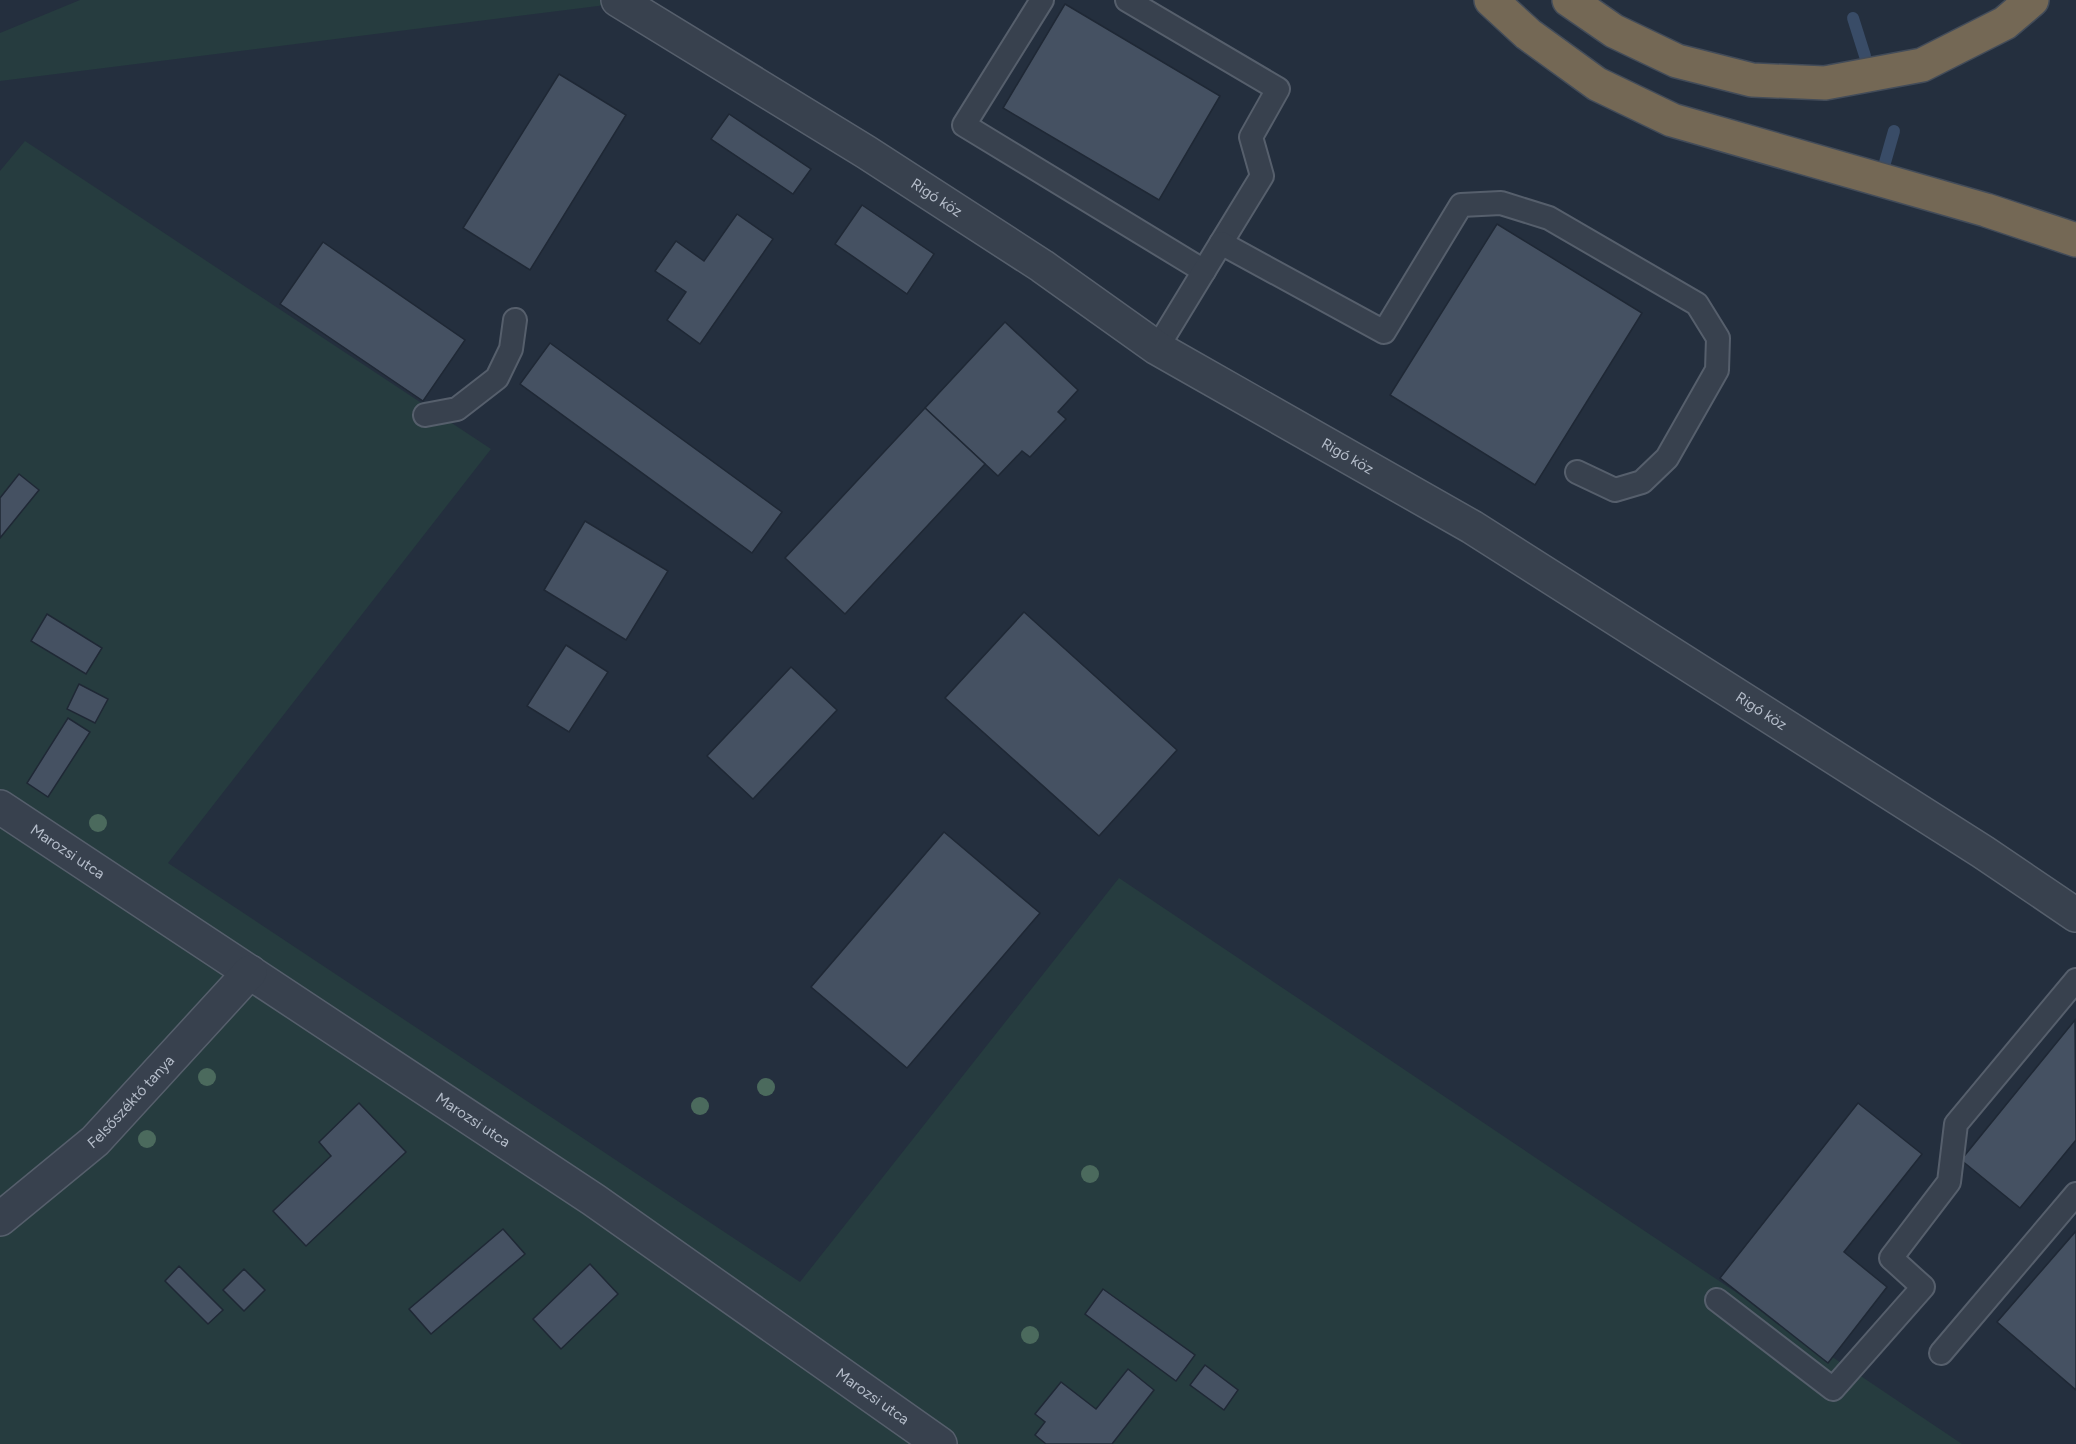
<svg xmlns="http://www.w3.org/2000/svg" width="2076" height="1444" font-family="Figtree,sans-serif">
  <rect width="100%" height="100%" fill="#242f3e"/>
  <g fill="#263c3f">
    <polygon points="80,0 646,0 0,81 0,33"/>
    <polygon points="25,141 491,449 168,863 800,1282 1119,878 1962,1444 0,1444 0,171"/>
  </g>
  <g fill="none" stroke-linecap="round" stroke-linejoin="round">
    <g stroke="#394c67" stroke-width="12">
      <polyline points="1853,18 1865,56"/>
      <polyline points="1884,166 1894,131"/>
    </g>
  </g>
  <g fill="#455162" stroke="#1f2835" stroke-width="1.5">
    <polygon points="1065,4 1220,96 1159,200 1003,108"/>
    <polygon points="559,74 626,115 530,270 463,228"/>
    <polygon points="729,114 811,169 793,194 711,139"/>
    <polygon points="862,205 934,254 907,294 835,244"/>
    <polygon points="737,214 773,239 700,344 667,320 686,292 655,271 676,241 704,261"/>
    <polygon points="1497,224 1642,313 1535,485 1390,395"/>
    <polygon points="323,242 465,340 423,401 280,304"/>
    <polygon points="1005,322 1078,390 1058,412 1066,419 1030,457 1022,451 998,476 925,408"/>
    <polygon points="550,343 782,512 752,553 520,384"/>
    <polygon points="925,408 985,464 845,614 785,558"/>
    <polygon points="19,474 39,490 0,538 0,498"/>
    <polygon points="585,521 668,571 626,640 544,590"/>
    <polygon points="1024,612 1177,750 1099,836 945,698"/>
    <polygon points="47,614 102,648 86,674 31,641"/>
    <polygon points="566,645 608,672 569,732 527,706"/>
    <polygon points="791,667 837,710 753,799 707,756"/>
    <polygon points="79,684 108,699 95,723 67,709"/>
    <polygon points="68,718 90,732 48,797 27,783"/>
    <polygon points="944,832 1040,913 907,1068 811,987"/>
    <polygon points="2075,1020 2076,1140 2020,1208 1961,1160"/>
    <polygon points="359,1103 406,1152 306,1246 273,1211 331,1156 319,1142"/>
    <polygon points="1858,1103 1922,1154 1844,1252 1887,1287 1828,1363 1720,1278"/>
    <polygon points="503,1229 525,1254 431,1334 409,1309"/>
    <polygon points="2076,1231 2076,1390 1997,1322"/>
    <polygon points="590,1264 618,1294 561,1349 533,1319"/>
    <polygon points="179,1266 223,1310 208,1324 165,1281"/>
    <polygon points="244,1269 265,1290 244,1311 223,1290"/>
    <polygon points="1103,1289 1195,1355 1176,1381 1085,1314"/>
    <polygon points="1205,1365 1238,1390 1224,1410 1190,1385"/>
    <polygon points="1128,1369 1154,1390 1112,1444 1046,1444 1035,1435 1045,1422 1035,1414 1061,1382 1096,1409"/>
  </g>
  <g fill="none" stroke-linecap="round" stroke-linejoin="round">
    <g stroke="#565f6c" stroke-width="26">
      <g id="lane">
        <polyline points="1042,0 964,125 1204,271"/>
        <polyline points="1127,0 1278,89 1251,137 1262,176 1221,243"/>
        <polyline points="1157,348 1221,243 1384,332 1461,205 1501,203 1549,218 1697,304 1718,338 1717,370 1667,458 1642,482 1615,490 1577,472"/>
        <polyline points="425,415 457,409 497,378 511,349 515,320"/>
        <polyline points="1717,1300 1833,1389 1923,1287 1891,1258 1949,1182 1956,1124 2076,980"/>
        <polyline points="1941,1353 2076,1194"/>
      </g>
    </g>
    <g stroke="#565f6c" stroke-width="36">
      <g id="street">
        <path id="s1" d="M618,0L866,152L1042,266L1157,348L1472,527L1983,852L2076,915"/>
        <path id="s2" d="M0,807L594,1200L940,1444"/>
        <path id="s3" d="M0,1219L95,1141L250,972"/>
      </g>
    </g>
    <g stroke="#434c59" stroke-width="36">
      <g id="highway">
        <polyline points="1491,0 1528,34 1597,84 1672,120 1986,210 2076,240"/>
        <polyline points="1569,0 1614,31 1677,61 1752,80 1825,83 1922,65 2005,23 2032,0"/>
      </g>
    </g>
    <use href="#lane" stroke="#38414e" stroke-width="22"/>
    <use href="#street" stroke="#38414e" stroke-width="33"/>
    <use href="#highway" stroke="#746855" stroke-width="33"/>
  </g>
  <g fill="#4b6a5d">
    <circle cx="98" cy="823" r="9"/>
    <circle cx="207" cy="1077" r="9"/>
    <circle cx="766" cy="1087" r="9"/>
    <circle cx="700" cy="1106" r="9"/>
    <circle cx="147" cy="1139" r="9"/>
    <circle cx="1090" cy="1174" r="9"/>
    <circle cx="1030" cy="1335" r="9"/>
  </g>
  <g text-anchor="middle" stroke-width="4.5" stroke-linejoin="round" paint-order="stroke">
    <g font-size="15" fill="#b4bcc9" stroke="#1d2633">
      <text dy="5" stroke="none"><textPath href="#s1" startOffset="375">Rigó köz</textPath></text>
      <text dy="5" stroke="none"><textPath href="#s1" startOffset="861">Rigó köz</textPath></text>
      <text dy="5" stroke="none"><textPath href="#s1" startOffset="1347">Rigó köz</textPath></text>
      <text dy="5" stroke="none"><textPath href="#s2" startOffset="81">Marozsi utca</textPath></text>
      <text dy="5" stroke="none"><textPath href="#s3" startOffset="176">Felsőszéktó tanya</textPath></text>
      <text dy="5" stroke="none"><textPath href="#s2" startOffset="567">Marozsi utca</textPath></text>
      <text dy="5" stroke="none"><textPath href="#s2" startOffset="1053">Marozsi utca</textPath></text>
    </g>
  </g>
</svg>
